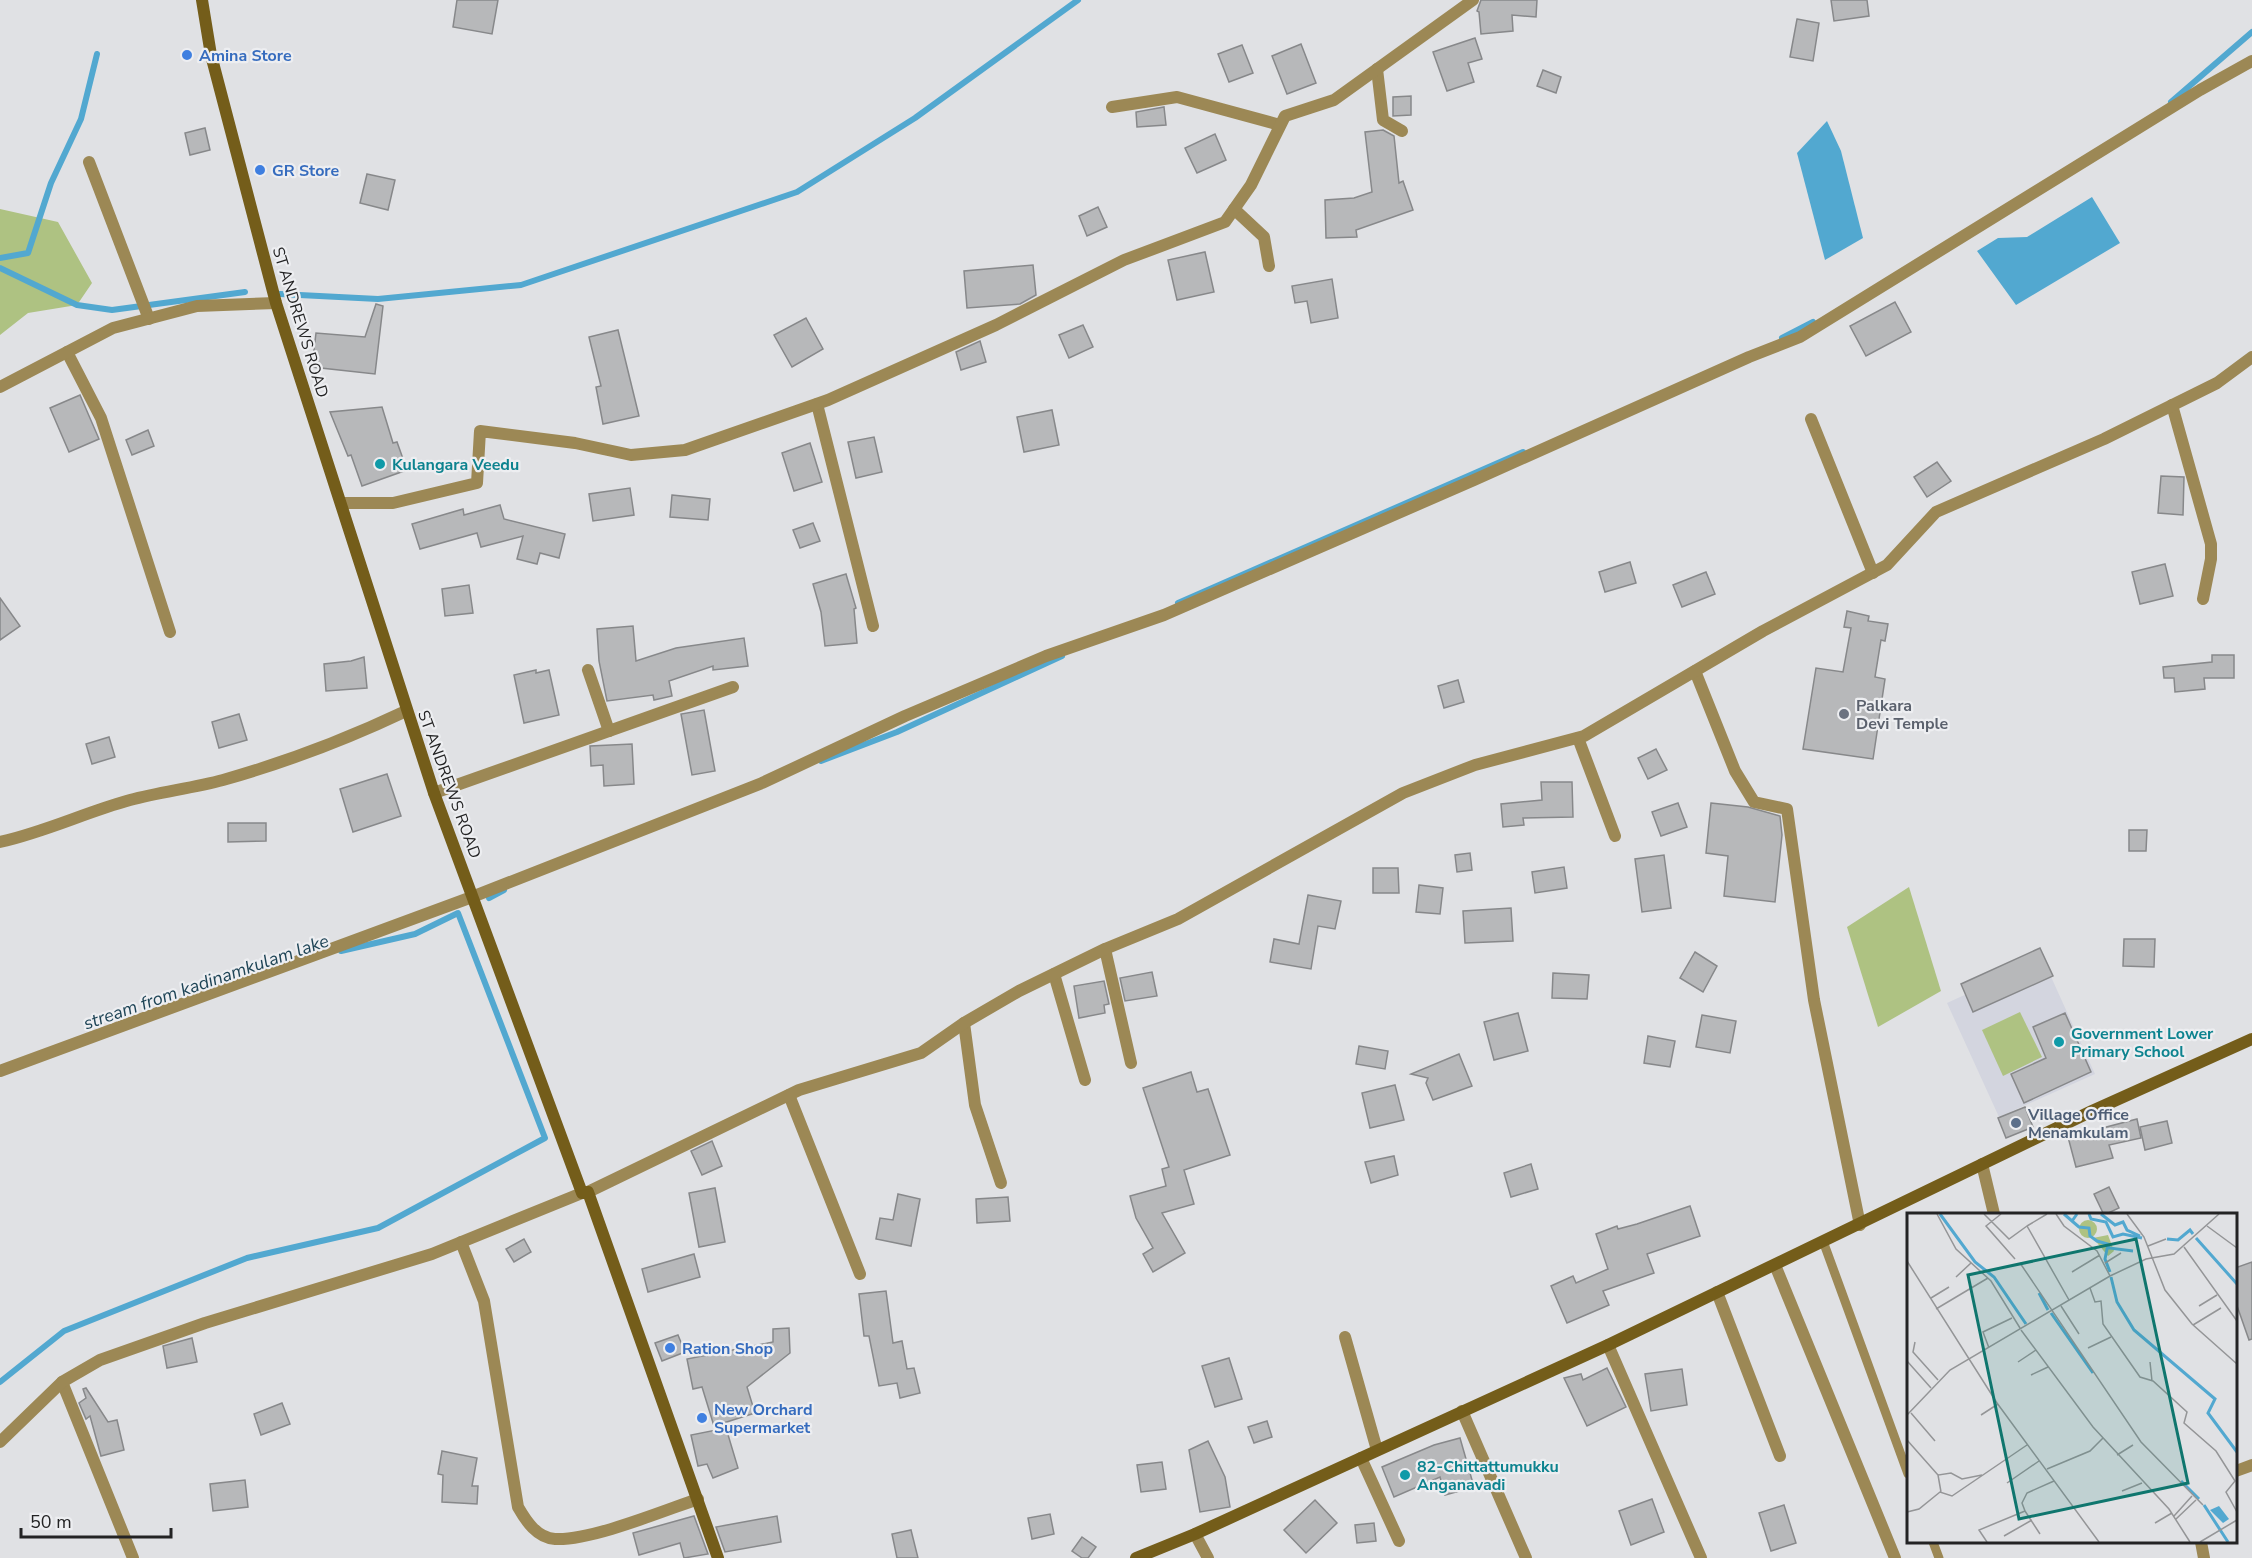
<svg xmlns="http://www.w3.org/2000/svg" width="2252" height="1558" font-family="'Nunito Sans',sans-serif">
  <rect width="100%" height="100%" fill="#e0e1e4"/>
  <polygon fill="#d3d5df" points="2043,959 2095,1074 1999,1117 1947,1003"/>
  <g fill="#aec282">
    <polygon points="0,209 58,222 92,283 77,305 28,313 0,335"/>
    <polygon points="1909,887 1941,991 1878,1027 1847,927"/>
    <polygon points="2020,1012 2042,1057 2003,1076 1982,1030"/>
  </g>
  <g fill="#52a8d0">
    <polygon points="1827,121 1841,151 1863,238 1825,260 1797,153"/>
    <polygon points="2092,197 2120,243 2016,305 1977,251 1998,238 2027,237"/>
  </g>
  <g fill="none" stroke-linecap="round" stroke-linejoin="round">
    <g stroke="#52a8d0" stroke-width="6">
      <polyline points="2171,102 2252,32"/>
      <polyline points="0,258 28,253 51,183 81,119 97,54"/>
      <polyline points="0,268 77,305 112,310 245,292"/>
      <polyline points="280,294 378,299 521,285 797,192 915,118 1078,0"/>
      <polyline points="1782,338 1813,322"/>
      <polyline points="1178,603 1523,452"/>
      <polyline points="821,761 897,732 1062,656"/>
      <polyline points="489,898 504,890"/>
      <polyline points="0,1382 64,1331 247,1258 378,1228 545,1138 458,913 415,934 341,951"/>
    </g>
  </g>
  <g fill="#b7b8ba" stroke="#87888a" stroke-width="1.5">
    <polygon points="457,0 498,0 492,34 453,27"/>
    <polygon points="1481,0 1537,0 1536,17 1512,15 1513,31 1481,34 1479,12 1477,11"/>
    <polygon points="1831,0 1867,0 1869,16 1834,21"/>
    <polygon points="1797,19 1819,23 1813,61 1790,57"/>
    <polygon points="1475,38 1482,59 1468,63 1474,82 1447,91 1433,52"/>
    <polygon points="1301,44 1316,83 1287,94 1272,56"/>
    <polygon points="1242,45 1253,73 1229,82 1218,54"/>
    <polygon points="1543,70 1561,77 1556,93 1537,86"/>
    <polygon points="1411,96 1411,115 1393,116 1393,97"/>
    <polygon points="1164,107 1166,125 1137,127 1136,112"/>
    <polygon points="205,128 210,150 190,155 185,133"/>
    <polygon points="1383,130 1394,136 1399,183 1403,181 1413,210 1356,230 1357,237 1326,238 1325,200 1354,198 1372,192 1365,132"/>
    <polygon points="1215,134 1226,160 1197,173 1185,148"/>
    <polygon points="367,174 395,180 388,210 360,203"/>
    <polygon points="1098,207 1107,227 1087,236 1079,216"/>
    <polygon points="1205,252 1214,292 1177,300 1168,260"/>
    <polygon points="1033,265 1036,295 1020,304 967,308 964,271"/>
    <polygon points="1332,279 1338,318 1311,323 1307,301 1295,303 1292,286"/>
    <polygon points="1895,302 1911,332 1866,356 1850,326"/>
    <polygon points="376,304 383,306 375,374 312,367 316,333 365,337"/>
    <polygon points="806,318 823,349 792,367 774,335"/>
    <polygon points="1083,325 1093,347 1069,358 1059,335"/>
    <polygon points="618,330 639,416 603,424 596,387 601,386 589,337"/>
    <polygon points="980,341 986,362 961,370 956,352"/>
    <polygon points="80,395 99,439 69,452 50,408"/>
    <polygon points="382,407 393,443 397,442 407,470 362,486 351,455 348,456 330,412"/>
    <polygon points="1052,410 1059,445 1024,452 1017,417"/>
    <polygon points="148,430 154,446 132,455 126,440"/>
    <polygon points="874,437 882,472 856,478 848,442"/>
    <polygon points="810,443 822,482 794,491 782,453"/>
    <polygon points="1937,462 1951,481 1927,497 1914,477"/>
    <polygon points="2161,476 2184,477 2183,515 2158,513"/>
    <polygon points="630,488 634,515 593,521 589,494"/>
    <polygon points="672,495 710,499 708,520 670,517"/>
    <polygon points="500,505 504,519 565,534 559,558 540,553 537,564 517,559 523,536 481,547 477,533 420,549 412,524 463,509 464,515"/>
    <polygon points="813,523 820,541 800,548 793,530"/>
    <polygon points="1630,562 1636,583 1605,592 1599,572"/>
    <polygon points="2165,564 2173,596 2140,604 2132,572"/>
    <polygon points="1706,572 1715,594 1682,607 1673,585"/>
    <polygon points="846,574 856,608 854,609 857,643 825,646 821,612 813,584"/>
    <polygon points="469,585 473,613 445,616 442,589"/>
    <polygon points="0,598 20,626 0,640"/>
    <polygon points="1847,611 1869,616 1868,621 1888,624 1885,641 1881,640 1875,677 1885,679 1873,759 1803,749 1816,668 1843,672 1851,628 1844,627"/>
    <polygon points="633,626 636,661 676,648 744,638 748,666 713,670 713,666 669,681 672,696 654,700 653,695 607,701 599,661 597,629"/>
    <polygon points="2212,655 2234,655 2234,678 2204,678 2205,689 2175,692 2174,678 2164,678 2163,667 2212,662"/>
    <polygon points="364,657 367,688 326,691 324,664 351,661"/>
    <polygon points="536,670 536,673 549,670 559,715 524,723 514,675"/>
    <polygon points="1458,680 1464,702 1444,708 1438,686"/>
    <polygon points="704,710 715,771 692,775 681,714"/>
    <polygon points="239,714 247,740 219,748 212,722"/>
    <polygon points="109,737 115,757 92,764 86,744"/>
    <polygon points="632,744 634,784 604,786 603,765 591,766 590,746"/>
    <polygon points="1656,749 1667,770 1648,779 1638,758"/>
    <polygon points="387,774 401,816 353,832 340,789"/>
    <polygon points="1541,782 1572,782 1573,817 1523,818 1524,825 1503,827 1501,804 1542,800"/>
    <polygon points="1678,803 1687,827 1661,836 1652,812"/>
    <polygon points="1711,803 1748,807 1780,816 1782,835 1775,902 1724,896 1728,856 1706,853"/>
    <polygon points="228,823 266,823 266,841 228,842"/>
    <polygon points="2129,830 2147,830 2146,851 2129,851"/>
    <polygon points="1470,853 1472,870 1457,872 1455,855"/>
    <polygon points="1664,855 1671,908 1642,912 1635,859"/>
    <polygon points="1564,867 1567,888 1535,893 1532,872"/>
    <polygon points="1373,868 1398,868 1399,893 1373,893"/>
    <polygon points="1419,885 1443,888 1440,914 1416,912"/>
    <polygon points="1308,895 1341,901 1335,929 1318,926 1311,969 1270,962 1274,939 1299,944"/>
    <polygon points="1511,908 1513,941 1465,943 1463,911"/>
    <polygon points="2124,939 2155,939 2154,967 2123,966"/>
    <polygon points="2040,948 2053,976 1973,1012 1961,984"/>
    <polygon points="1695,952 1717,966 1703,992 1680,978"/>
    <polygon points="1152,972 1157,996 1125,1001 1120,978"/>
    <polygon points="1553,973 1589,975 1587,999 1552,998"/>
    <polygon points="1104,981 1109,1004 1104,1005 1105,1013 1079,1018 1074,986"/>
    <polygon points="1518,1013 1528,1051 1494,1060 1484,1022"/>
    <polygon points="2065,1013 2091,1072 2024,1103 2011,1074 2046,1058 2033,1027"/>
    <polygon points="1702,1015 1736,1021 1730,1053 1696,1047"/>
    <polygon points="1648,1036 1675,1041 1670,1067 1644,1063"/>
    <polygon points="1359,1046 1388,1051 1385,1069 1356,1064"/>
    <polygon points="1459,1054 1472,1086 1433,1100 1426,1083 1428,1078 1411,1074"/>
    <polygon points="1191,1072 1197,1092 1208,1089 1230,1155 1184,1170 1194,1204 1162,1213 1185,1253 1153,1272 1143,1254 1153,1248 1136,1218 1130,1196 1166,1186 1162,1169 1169,1167 1143,1088"/>
    <polygon points="1395,1085 1404,1120 1370,1128 1362,1093"/>
    <polygon points="2025,1107 2033,1127 2006,1138 1998,1118"/>
    <polygon points="2137,1119 2141,1138 2109,1145 2113,1158 2076,1167 2068,1137"/>
    <polygon points="2167,1121 2172,1143 2145,1150 2140,1127"/>
    <polygon points="712,1141 722,1166 702,1175 691,1151"/>
    <polygon points="1394,1156 1398,1175 1371,1183 1365,1162"/>
    <polygon points="1531,1164 1538,1189 1511,1197 1504,1173"/>
    <polygon points="2109,1187 2119,1208 2104,1215 2094,1194"/>
    <polygon points="715,1188 725,1242 699,1247 689,1193"/>
    <polygon points="898,1194 920,1199 911,1246 876,1239 880,1218 893,1220"/>
    <polygon points="1008,1197 1010,1221 977,1223 976,1199"/>
    <polygon points="1690,1206 1700,1236 1647,1254 1654,1273 1603,1291 1609,1305 1567,1323 1551,1286 1573,1276 1576,1283 1608,1269 1596,1234 1617,1226 1618,1229 1637,1224"/>
    <polygon points="524,1239 531,1252 514,1262 506,1249"/>
    <polygon points="694,1254 700,1277 648,1292 642,1269"/>
    <polygon points="2252,1262 2252,1339 2249,1340 2235,1300 2235,1268"/>
    <polygon points="886,1291 893,1343 902,1341 907,1369 914,1368 920,1393 900,1398 897,1383 879,1386 869,1336 864,1336 859,1294"/>
    <polygon points="789,1328 790,1353 747,1387 755,1413 714,1426 702,1387 693,1389 687,1359 773,1342 773,1329"/>
    <polygon points="678,1335 685,1352 662,1361 655,1343"/>
    <polygon points="192,1338 197,1362 167,1368 163,1346"/>
    <polygon points="1229,1358 1242,1399 1215,1407 1202,1366"/>
    <polygon points="1607,1368 1626,1407 1587,1426 1564,1378 1581,1374 1583,1380"/>
    <polygon points="1682,1369 1687,1405 1651,1411 1645,1374"/>
    <polygon points="86,1388 108,1422 117,1420 124,1450 101,1456 90,1416 86,1419 79,1403 86,1398 83,1389"/>
    <polygon points="282,1403 290,1424 261,1435 254,1414"/>
    <polygon points="1267,1421 1272,1437 1254,1443 1248,1427"/>
    <polygon points="726,1428 738,1468 713,1478 707,1464 698,1466 691,1435"/>
    <polygon points="1460,1438 1474,1487 1445,1495 1440,1477 1394,1497 1382,1467 1434,1445"/>
    <polygon points="1208,1441 1225,1477 1230,1507 1200,1512 1189,1450"/>
    <polygon points="442,1451 477,1458 472,1486 478,1486 477,1504 442,1502 443,1475 438,1474"/>
    <polygon points="1162,1462 1166,1489 1141,1492 1137,1465"/>
    <polygon points="245,1480 248,1507 213,1511 210,1484"/>
    <polygon points="1652,1499 1664,1532 1631,1545 1619,1511"/>
    <polygon points="1315,1500 1337,1523 1306,1553 1284,1530"/>
    <polygon points="1784,1505 1796,1543 1771,1551 1759,1513"/>
    <polygon points="1050,1514 1054,1534 1032,1539 1028,1518"/>
    <polygon points="694,1516 708,1554 684,1558 680,1543 639,1555 633,1533"/>
    <polygon points="777,1516 781,1542 725,1552 716,1527"/>
    <polygon points="1374,1523 1376,1541 1357,1543 1355,1525"/>
    <polygon points="911,1530 918,1558 897,1558 892,1534"/>
    <polygon points="1082,1537 1096,1547 1088,1558 1082,1558 1072,1551"/>
  </g>
  <g fill="none" stroke-linecap="round" stroke-linejoin="round">
    <g stroke="#9c8855" stroke-width="9">
      <polyline points="1823,1241 1908,1474"/>
      <polyline points="1933,1542 1939,1558"/>
    </g>
    <g stroke="#9c8855" stroke-width="12">
      <polyline points="1377,69 1383,120 1402,131"/>
      <polyline points="1112,107 1177,97 1280,125"/>
      <polyline points="89,162 149,319"/>
      <polyline points="1234,209 1264,237 1269,266"/>
      <polyline points="67,352 101,418 170,632"/>
      <polyline points="0,387 113,328 197,306 276,303"/>
      <polyline points="817,404 873,626"/>
      <polyline points="2172,405 2211,544 2211,559 2203,599"/>
      <polyline points="1811,419 1873,573"/>
      <polyline points="341,503 393,503 477,483 480,431 575,443 631,455 685,450 828,400 996,325 1124,260 1225,222 1251,185 1285,116 1334,100 1473,0"/>
      <polyline points="588,670 609,731"/>
      <polyline points="1695,671 1735,771 1754,802 1787,809 1814,1000 1860,1225"/>
      <polyline points="1578,738 1615,836"/>
      <polyline points="434,793 733,687"/>
      <path d="M0,842C45,832 86,812 130,800C161,792 193,788 223,780C287,762 347,739 406,711"/>
      <polyline points="1105,949 1131,1063"/>
      <polyline points="1054,974 1085,1080"/>
      <polyline points="964,1023 975,1105 1001,1183"/>
      <polyline points="0,1071 472,897 762,783 905,716 1046,656 1164,615 1474,480 1749,357 1800,337 2200,90 2252,61"/>
      <polyline points="789,1095 860,1274"/>
      <polyline points="1982,1164 1994,1214"/>
      <polyline points="588,1192 799,1090 921,1053 964,1023 1019,991 1105,949 1178,919 1403,793 1475,765 1584,736 1763,631 1887,565 1936,512 2104,439 2217,383 2252,357"/>
      <path d="M461,1242L484,1301L518,1507C526,1521 537,1538 555,1539C590,1541 663,1511 698,1499"/>
      <polyline points="1775,1265 1895,1558"/>
      <polyline points="1717,1292 1780,1456"/>
      <polyline points="1345,1337 1377,1450"/>
      <polyline points="1608,1345 1701,1558"/>
      <polyline points="62,1382 133,1558"/>
      <polyline points="1462,1411 1526,1558"/>
      <polyline points="0,1442 62,1382 100,1360 205,1323 432,1254 582,1193"/>
      <polyline points="1361,1458 1399,1541"/>
      <polyline points="2236,1471 2252,1465"/>
      <polyline points="1195,1534 1208,1558"/>
      <polyline points="2201,1542 2204,1558"/>
    </g>
    <g stroke="#745d1a" stroke-width="12">
      <polyline points="202,0 211,55 276,303 434,793 582,1193 588,1192 718,1558"/>
      <polyline points="1136,1558 1195,1534 1608,1345 2092,1111 2252,1039"/>
    </g>
  </g>
  <g fill="#3f7fe0" stroke="#edeef1" stroke-width="2">
    <circle cx="187" cy="55" r="6"/>
    <circle cx="260" cy="170" r="6"/>
    <circle cx="670" cy="1348" r="6"/>
    <circle cx="702" cy="1418" r="6"/>
  </g>
  <g fill="#0f9aa8" stroke="#edeef1" stroke-width="2">
    <circle cx="380" cy="464" r="6"/>
    <circle cx="2059" cy="1042" r="6"/>
    <circle cx="1405" cy="1475" r="6"/>
  </g>
  <circle fill="#6b7280" stroke="#edeef1" stroke-width="2" cx="1844" cy="714" r="6"/>
  <circle fill="#5c6f8a" stroke="#edeef1" stroke-width="2" cx="2016" cy="1123" r="6"/>
  <g text-anchor="middle" stroke-width="4.5" stroke-linejoin="round" paint-order="stroke">
    <g font-size="16" font-weight="bold" fill="#366cbe" stroke="#edeef1" text-anchor="start">
      <text x="199" y="61">Amina Store</text>
      <text x="272" y="176">GR Store</text>
      <text x="682" y="1354">Ration Shop</text>
      <text x="714" y="1415">New Orchard<tspan x="714" dy="18">Supermarket</tspan></text>
    </g>
    <g font-size="16" fill="#232324" stroke="#edeef1">
      <text transform="translate(301 322) rotate(73)" y="6">ST ANDREWS ROAD</text>
      <text transform="translate(450 784) rotate(70)" y="6">ST ANDREWS ROAD</text>
    </g>
    <g font-size="16" font-weight="bold" fill="#0d838f" stroke="#edeef1" text-anchor="start">
      <text x="392" y="470">Kulangara Veedu</text>
      <text x="2071" y="1039">Government Lower<tspan x="2071" dy="18">Primary School</tspan></text>
      <text x="1417" y="1472">82-Chittattumukku<tspan x="1417" dy="18">Anganavadi</tspan></text>
    </g>
    <g font-size="16" font-weight="bold" fill="#5b616d" stroke="#edeef1" text-anchor="start">
      <text x="1856" y="711">Palkara<tspan x="1856" dy="18">Devi Temple</tspan></text>
    </g>
    <g font-size="16" font-weight="bold" fill="#4e5e75" stroke="#edeef1" text-anchor="start">
      <text x="2028" y="1120">Village Office<tspan x="2028" dy="18">Menamkulam</tspan></text>
    </g>
    <g font-size="18" font-style="italic" fill="#1e4456" stroke="#edeef1">
      <text transform="translate(206 982) rotate(-19)" y="6">stream from kadinamkulam lake</text>
    </g>
  </g>
  <g transform="translate(1907 1213)">
    <rect width="330" height="330" fill="#e0e1e4"/>
    <path d="M172 16a9 9 0 1 1 18 0a9 9 0 1 1-18 0ZM201,22L207,38L201,43L186,25Z" fill="#aec282"/>
    <path d="M312,293L322,306L316,310L303,297Z" fill="#52a8d0"/>
    <path fill="none" stroke="#52a8d0" stroke-width="3" d="M33,1L68,49L87,64L119,111M157,1L165,8L170,1M182,1L184,6L199,9L206,24L216,21L235,25M194,1L208,12L216,9L220,17L233,23M165,8L172,14L182,15L183,23L190,28L201,31L198,46L203,59M289,25L330,71M260,26L271,27L283,17L286,21M201,31L202,35L226,38M204,64L210,89L227,117L308,186L301,200L330,239M132,80L141,97M144,100L186,160M274,268L292,286M297,292L321,329"/>
    <path fill="none" stroke="#949597" stroke-width="1.5" d="M30,1L49,36L84,68L113,115M77,1L102,26L120,13L162,87M94,1L79,13L108,46M149,1L157,13L190,38L203,63M220,1L237,24L258,77L285,111L330,151M120,13L140,1M300,13L330,35M241,33L259,26M277,34L330,108M0,48L90,190L192,329M113,50L234,229L296,292M198,50L214,40M165,59L193,42M49,64L64,50M183,75L188,89L194,88L196,111L233,164L246,168L280,199L277,210L309,238L328,268L319,279L330,299M24,85L42,74M154,93L172,121M292,93L310,82M29,96L81,65M286,112L314,95M114,117L186,214L262,296L283,329M8,129L6,139L31,167M82,135L76,119L105,105M181,135L204,124M0,148L24,175M111,149L129,137M243,149L245,168M124,162L141,154M4,200L28,228M0,202L43,157L203,63L239,46L267,41L312,1M74,202L91,191M0,227L31,262M210,242L226,232M140,256L183,238L196,225M100,270L132,248M215,278L235,270M34,279L31,262L44,260L55,266L75,262M118,298L115,290L120,280L147,268M0,299L12,296L33,279L45,283L120,232M267,303L285,283M269,306L289,287M248,310L265,300M97,323L125,307M80,329L72,317L118,298L133,321M293,329L330,307"/>
    <path fill="#0f766e" fill-opacity="0.15" stroke="#0f766e" stroke-width="3" d="M229,26L281,270L112,306L61,62Z"/>
    <rect width="330" height="330" fill="none" stroke="#232324" stroke-width="3"/>
  </g>
  <path d="M21 1528v9h150v-9" fill="none" stroke="#232324" stroke-width="3"/>
  <text x="30" y="1528" font-size="18" fill="#232324" stroke="#edeef1" stroke-width="4.5" paint-order="stroke">50 m</text>
</svg>
